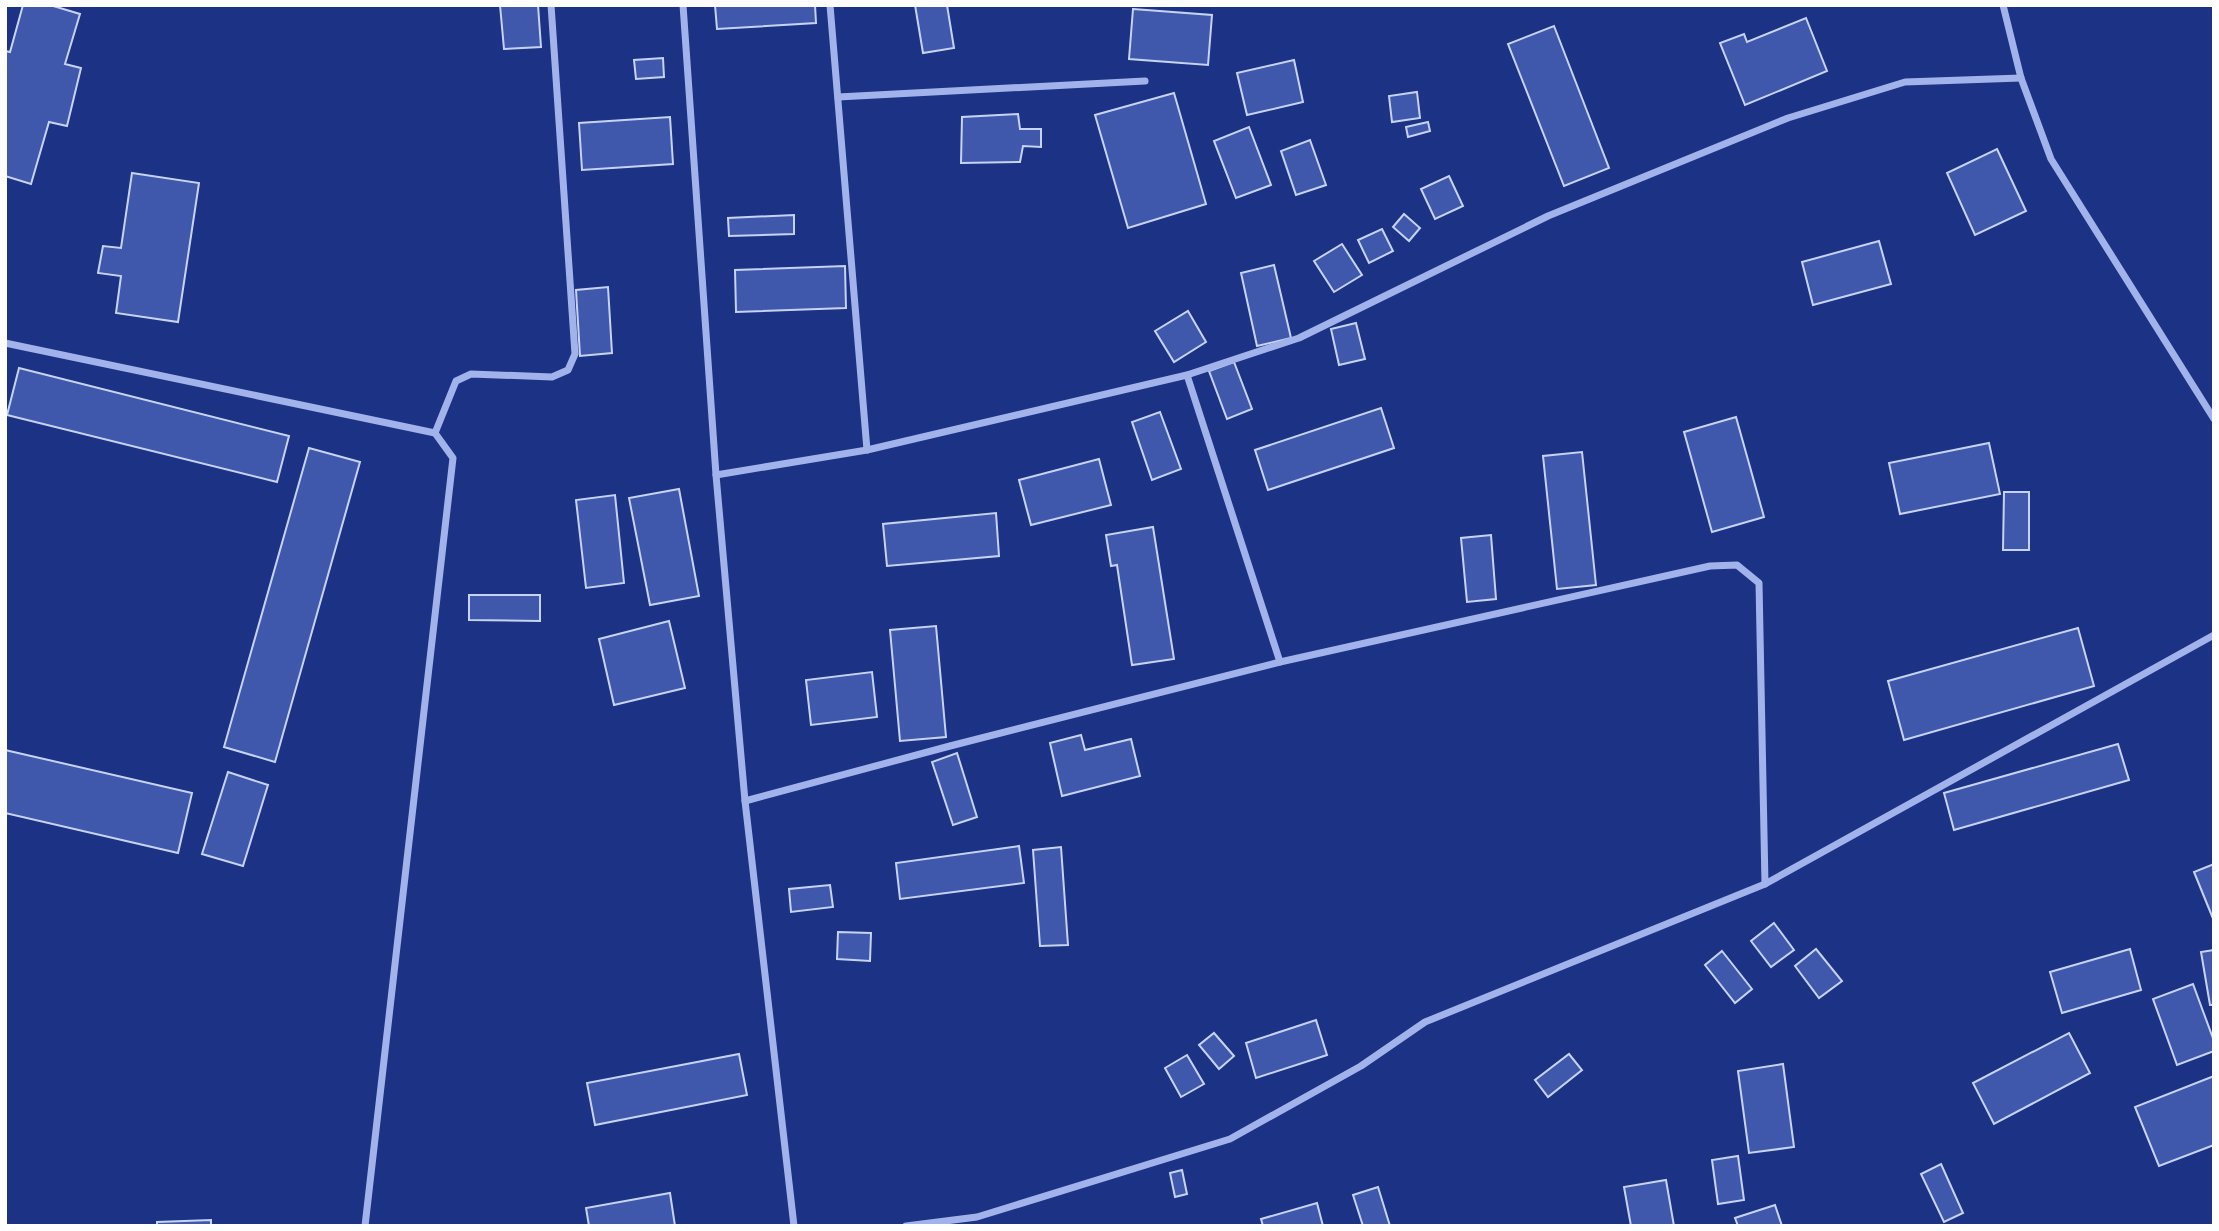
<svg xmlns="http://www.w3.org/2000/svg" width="2219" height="1231" font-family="Ubuntu,sans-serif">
  <rect width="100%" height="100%" fill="#1b3285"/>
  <g fill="#3f58ac" stroke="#c7d2f8" stroke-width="2">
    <polygon points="23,5 50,5 80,14 65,64 81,68 67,126 49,122 31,184 5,176 5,51 10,52"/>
    <polygon points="500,5 538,5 541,47 504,49"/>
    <polygon points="715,5 815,5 816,23 717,29"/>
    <polygon points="915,5 947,5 954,48 923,53"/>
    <polygon points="1133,9 1212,15 1208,65 1129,59"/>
    <polygon points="1806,18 1827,71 1745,105 1720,43 1744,34 1747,42"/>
    <polygon points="1554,26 1609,168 1564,186 1508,44"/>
    <polygon points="663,58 664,77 636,79 634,60"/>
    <polygon points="1294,60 1303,102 1247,115 1237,73"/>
    <polygon points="1417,92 1420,118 1392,122 1389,96"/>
    <polygon points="1174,93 1206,204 1128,228 1095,115"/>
    <polygon points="1018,114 1020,129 1041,129 1041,147 1023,146 1020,162 961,163 962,117"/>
    <polygon points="670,117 673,164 582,170 579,123"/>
    <polygon points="1428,122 1430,131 1408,137 1406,127"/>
    <polygon points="1249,127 1271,185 1236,198 1214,141"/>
    <polygon points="1310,140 1326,185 1296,195 1281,151"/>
    <polygon points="1997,149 2026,211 1975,235 1947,173"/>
    <polygon points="132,173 199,183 178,322 116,313 121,276 98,273 103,246 121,248"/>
    <polygon points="1449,176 1463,206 1435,219 1421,189"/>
    <polygon points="1404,214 1420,228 1409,241 1393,227"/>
    <polygon points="794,215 794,234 729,236 728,218"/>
    <polygon points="1382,229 1393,251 1369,263 1358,240"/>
    <polygon points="1879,241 1891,284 1813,305 1802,262"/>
    <polygon points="1342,244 1362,275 1334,292 1314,261"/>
    <polygon points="1274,265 1291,338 1257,346 1241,273"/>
    <polygon points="845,266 846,308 736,312 735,270"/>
    <polygon points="608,287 612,353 580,356 576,290"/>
    <polygon points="1188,311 1206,342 1174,362 1155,331"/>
    <polygon points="1356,323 1365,359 1339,365 1331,329"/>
    <polygon points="1234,362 1252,409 1227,419 1209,371"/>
    <polygon points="19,368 289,436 277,482 7,415"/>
    <polygon points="1381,408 1394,448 1268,490 1255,450"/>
    <polygon points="1160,412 1181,469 1152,480 1132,422"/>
    <polygon points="1736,417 1764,517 1712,532 1684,432"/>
    <polygon points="1989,443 2000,494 1900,514 1889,463"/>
    <polygon points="309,448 360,462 275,762 224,747"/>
    <polygon points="1582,452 1596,585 1557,589 1543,456"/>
    <polygon points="1099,459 1111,505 1031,525 1019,480"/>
    <polygon points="679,489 699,596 650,605 629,498"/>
    <polygon points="2004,492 2029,492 2029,550 2003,550"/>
    <polygon points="615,495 624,583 586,588 576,500"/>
    <polygon points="996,513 999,556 887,566 883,524"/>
    <polygon points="1153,527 1174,659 1132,665 1117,565 1111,566 1106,535"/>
    <polygon points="1491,535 1496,599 1467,602 1461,538"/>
    <polygon points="469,595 540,595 540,621 469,620"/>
    <polygon points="669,621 685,688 614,705 599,639"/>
    <polygon points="936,626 946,737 900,741 890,630"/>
    <polygon points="2078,628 2094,686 1904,740 1888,681"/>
    <polygon points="872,672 877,717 811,725 806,680"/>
    <polygon points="1081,735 1085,750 1131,739 1140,776 1062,796 1050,743"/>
    <polygon points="2118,744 2129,780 1954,830 1944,793"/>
    <polygon points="5,750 192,793 178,853 5,813"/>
    <polygon points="957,753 977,817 953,825 932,762"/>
    <polygon points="228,772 268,785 243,866 202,854"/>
    <polygon points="1019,846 1024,883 900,899 896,863"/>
    <polygon points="1061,847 1068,945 1040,946 1033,850"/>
    <polygon points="2214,864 2214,921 2194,872"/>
    <polygon points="830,885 833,907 791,912 789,889"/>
    <polygon points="1774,923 1794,950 1771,967 1751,941"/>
    <polygon points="838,932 871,933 870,961 837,959"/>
    <polygon points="1816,949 1842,981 1819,998 1795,966"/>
    <polygon points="2130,949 2141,990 2062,1013 2050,972"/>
    <polygon points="2214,950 2214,1005 2210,1005 2201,952"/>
    <polygon points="1722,951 1752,989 1735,1003 1705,965"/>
    <polygon points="2193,984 2214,1041 2214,1051 2177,1065 2153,999"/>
    <polygon points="1316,1020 1327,1055 1256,1078 1246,1043"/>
    <polygon points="1214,1033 1234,1056 1219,1069 1199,1045"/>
    <polygon points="2069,1033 2090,1073 1994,1124 1973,1083"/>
    <polygon points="739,1054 747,1095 595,1125 587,1083"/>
    <polygon points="1569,1054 1582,1070 1548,1097 1535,1080"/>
    <polygon points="1187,1055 1204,1084 1181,1097 1165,1068"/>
    <polygon points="1783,1064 1794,1147 1749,1153 1738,1071"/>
    <polygon points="2214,1076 2214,1145 2159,1166 2135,1107"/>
    <polygon points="1738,1156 1744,1200 1718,1204 1712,1160"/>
    <polygon points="1941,1164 1963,1213 1944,1222 1921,1174"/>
    <polygon points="1182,1170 1187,1194 1175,1197 1170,1173"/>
    <polygon points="1666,1180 1674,1226 1631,1226 1624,1187"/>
    <polygon points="1378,1187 1390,1226 1363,1226 1353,1195"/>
    <polygon points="670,1193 675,1226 589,1226 586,1208"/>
    <polygon points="1317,1203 1323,1226 1263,1226 1261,1219"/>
    <polygon points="1775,1205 1782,1226 1738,1226 1735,1218"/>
    <polygon points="211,1220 211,1226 157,1226 157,1222"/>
  </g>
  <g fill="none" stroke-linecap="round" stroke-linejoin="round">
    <g stroke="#a2b3eb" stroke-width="7">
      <polyline points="683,5 716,475 745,801 794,1226"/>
      <polyline points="830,5 867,450"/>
      <polyline points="2003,5 2021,78 2051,159 2214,419"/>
      <polyline points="838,97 1145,81"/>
      <polyline points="5,343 435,433 453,458 365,1226"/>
      <polyline points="1187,375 1280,662"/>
      <polyline points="435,433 456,381 471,374 552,377 568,370 575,354 551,5"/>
      <polyline points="716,475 867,450 1187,375 1299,338 1548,216 1788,118 1905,82 2021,78"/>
      <polyline points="745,801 950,746 1280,662 1710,566 1737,565 1759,583 1765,884"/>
      <polyline points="906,1226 977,1217 1230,1139 1361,1066 1425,1022 1765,884 2214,635"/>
    </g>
  </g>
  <rect width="2219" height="1231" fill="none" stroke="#ffffff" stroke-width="14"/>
</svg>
